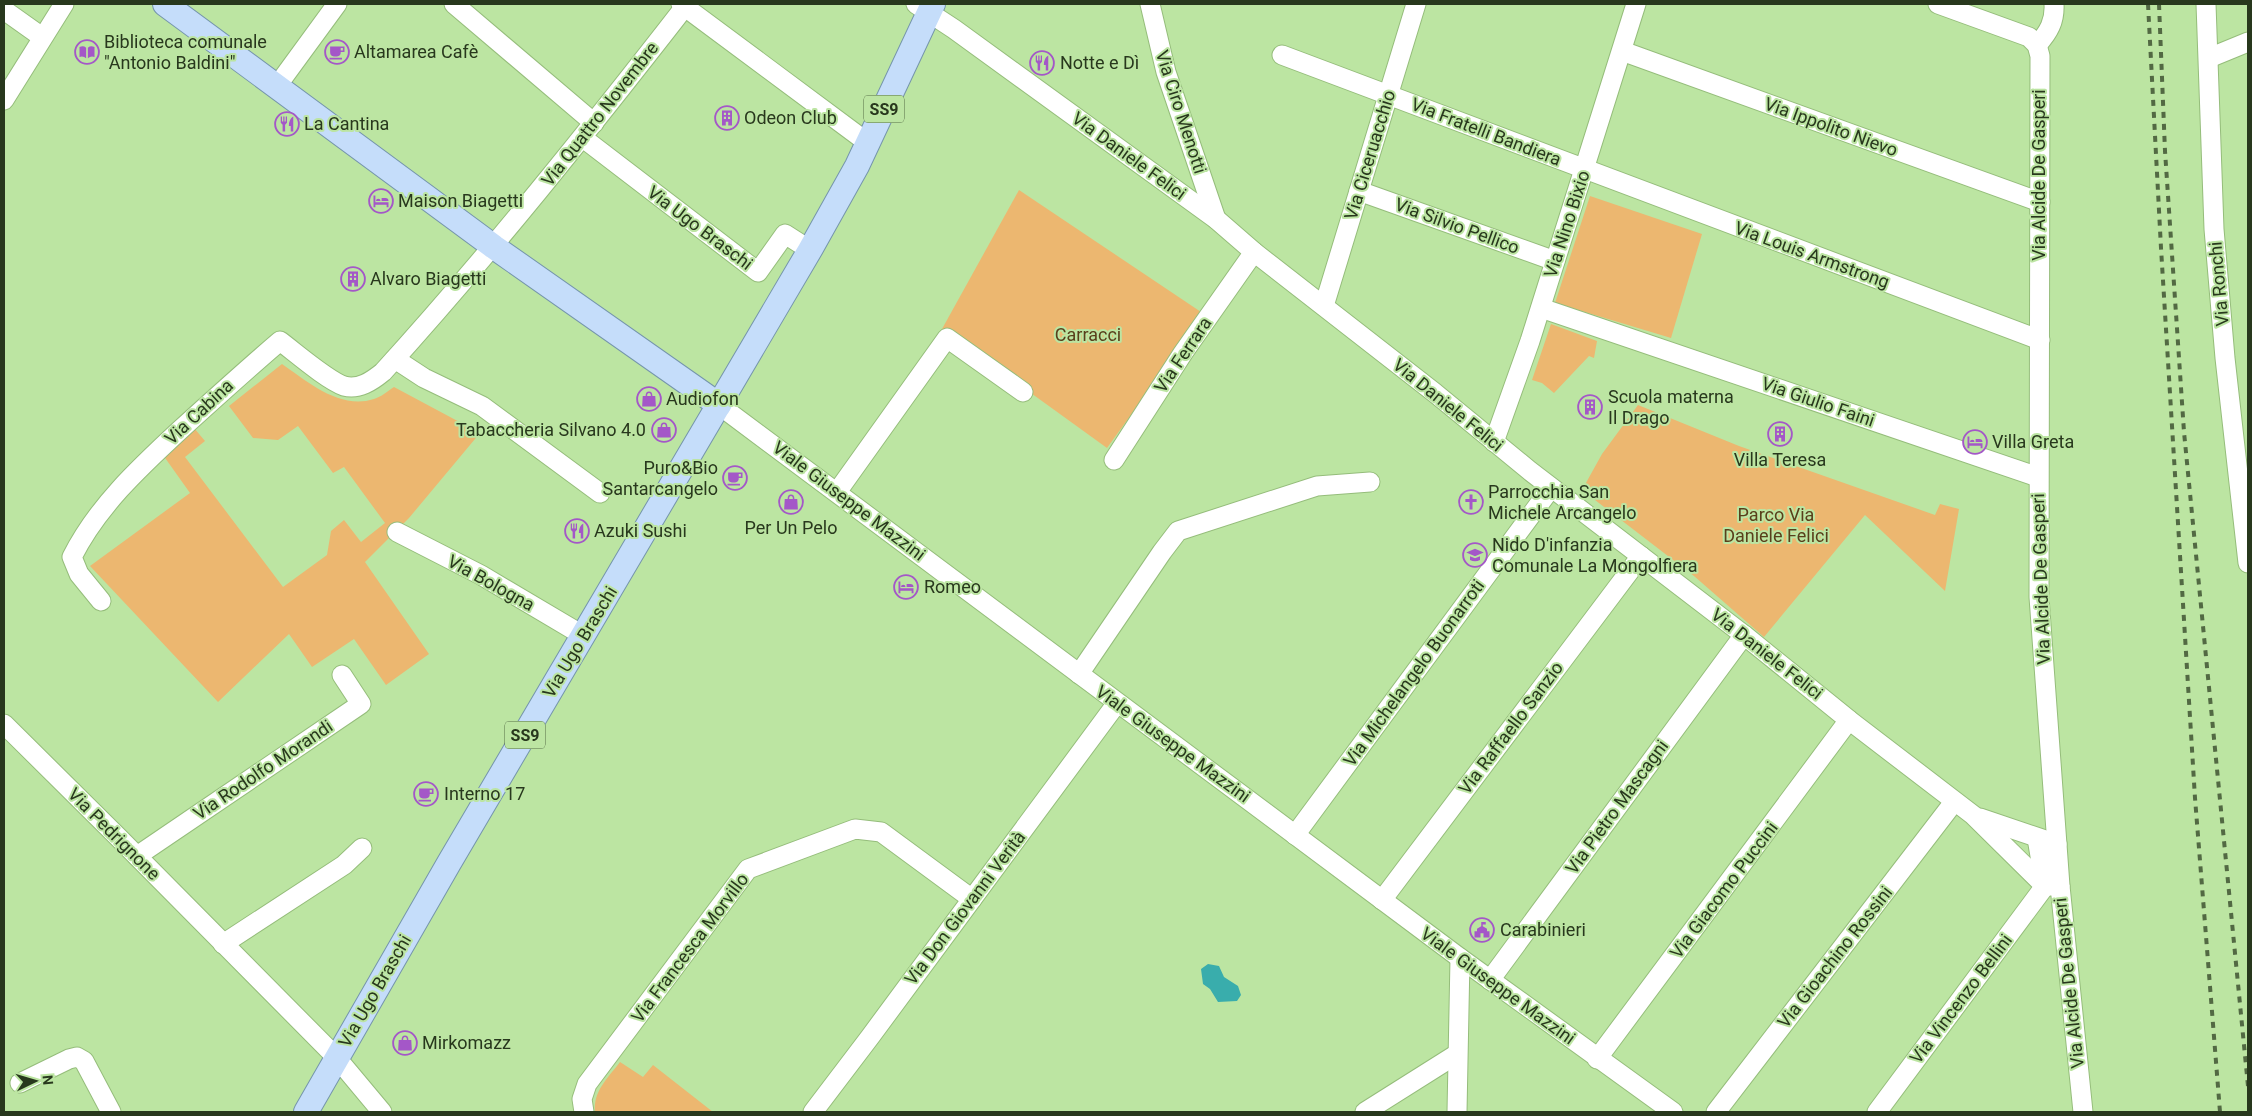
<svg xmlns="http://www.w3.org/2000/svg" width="2252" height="1116" font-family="Roboto,sans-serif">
  <rect width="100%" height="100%" fill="#bce5a2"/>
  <g fill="#ecb770">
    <polygon points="1019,190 1204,314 1107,448 942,329"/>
    <polygon points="1590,196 1702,234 1671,338 1555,303"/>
    <polygon points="1551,324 1597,341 1594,358 1589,356 1554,393 1542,383 1532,380"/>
    <path d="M282,364C308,382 340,410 374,399C381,397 388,391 394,387L480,433L409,518L365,562L429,654L386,685L354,639L312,667L289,634L218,702L90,566L190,493L163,455L194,428L205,441L185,457L283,587L327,555L331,531L344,520L361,542L385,523L344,467L333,473L298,426L278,440L253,438L229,406Z"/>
    <polygon points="1638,405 1739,446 1935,515 1940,504 1959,509 1945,591 1865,515 1764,637 1694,576 1582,490 1602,454"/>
    <path d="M620,1062L643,1077L653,1065L713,1112H595C593,1091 608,1078 620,1062Z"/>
  </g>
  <polygon fill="#39adac" points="1208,964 1219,966 1224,977 1238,986 1241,995 1237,1001 1218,1002 1210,989 1203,984 1201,969"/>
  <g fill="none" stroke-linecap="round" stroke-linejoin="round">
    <g stroke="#95bd7b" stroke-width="21">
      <g id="minor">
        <polyline points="454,4 594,123"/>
        <polyline points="681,4 868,143"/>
        <polyline points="916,4 954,29 1216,219 1254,252 1435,393 1530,471 1744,635 1849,720 1973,815 2045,886 2060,886"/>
        <polyline points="1150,4 1166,72 1216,219"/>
        <polyline points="1938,4 2029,37 2037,45 2040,56 2039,597 2060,886 2083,1112"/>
        <polyline points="2206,4 2214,229 2225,358 2248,563"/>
        <polyline points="4,10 42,37"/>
        <path d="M2037,45C2049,32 2055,21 2054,4"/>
        <polyline points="1622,51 2040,202"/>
        <polyline points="1282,55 2040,340"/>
        <polyline points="2209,58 2248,42"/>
        <polyline points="277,86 337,4"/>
        <polyline points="4,100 64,4"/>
        <polyline points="583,138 758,272 785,234 810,250"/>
        <polyline points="1359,191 1555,261"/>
        <polyline points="1324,306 1416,4"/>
        <polyline points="1541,308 2038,477"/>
        <polyline points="395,359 424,378 482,406 600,493"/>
        <polyline points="719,405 1460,958 1673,1112"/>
        <polyline points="1494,442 1530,341 1636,4"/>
        <polyline points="1114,460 1183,353 1254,252"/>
        <polyline points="837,492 947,338 1023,392"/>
        <polyline points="397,532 481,575 584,636"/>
        <path d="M101,601L79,574L72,557C97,507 139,468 180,430C213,400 246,370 280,341C296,353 327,380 344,386C359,390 372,381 383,372C490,254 589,130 687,4"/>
        <polyline points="1079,674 1162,552 1178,531 1317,486 1370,482"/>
        <polyline points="4,724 119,838 336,1057 382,1112"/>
        <polyline points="1980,818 2057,844"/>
        <polyline points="1295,835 1551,488"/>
        <polyline points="2037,838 2045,886"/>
        <polyline points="137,856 361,704 342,675"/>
        <polyline points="1382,900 1641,556"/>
        <polyline points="223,944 344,865 362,848"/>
        <polyline points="1490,980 1744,635"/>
        <polyline points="1597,1059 1849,720"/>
        <polyline points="20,1083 69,1059 77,1057 84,1061 111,1112"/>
        <polyline points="584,1112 582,1099 587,1084 748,869 855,829 881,832 972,899"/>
        <polyline points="813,1112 870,1037 1117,703"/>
        <polyline points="1365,1112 1457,1054"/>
        <polyline points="1457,1112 1460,958"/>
        <polyline points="1716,1112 1954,802"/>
        <polyline points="1877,1112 2045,886"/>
      </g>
    </g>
    <g stroke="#7595ab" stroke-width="26">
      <g id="major">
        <polyline points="165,4 494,247 719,405"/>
        <polyline points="306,1112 449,863 810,250 857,166 933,4"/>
      </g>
    </g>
    <use href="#minor" stroke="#fff" stroke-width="19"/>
    <use href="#major" stroke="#c5ddfa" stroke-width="24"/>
    <g stroke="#526943" stroke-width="4" stroke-dasharray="6 6" stroke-linecap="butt">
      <polyline points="2148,4 2161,248 2195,798 2220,1112"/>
      <polyline points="2159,4 2165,151 2184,432 2248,1086"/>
    </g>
  </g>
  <defs>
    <g id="library-ring" transform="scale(1.25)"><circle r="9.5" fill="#bce5a2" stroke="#a457c8" stroke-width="1.5"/><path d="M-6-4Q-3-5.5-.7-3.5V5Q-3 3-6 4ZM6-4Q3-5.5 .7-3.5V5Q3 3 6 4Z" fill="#a457c8"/></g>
    <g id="cafe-ring" transform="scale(1.25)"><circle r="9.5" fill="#bce5a2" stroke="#a457c8" stroke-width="1.5"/><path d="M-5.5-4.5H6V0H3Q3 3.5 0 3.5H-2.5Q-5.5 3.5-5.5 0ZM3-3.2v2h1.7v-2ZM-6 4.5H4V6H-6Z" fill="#a457c8"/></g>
    <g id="restaurant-ring" transform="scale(1.25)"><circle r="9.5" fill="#bce5a2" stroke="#a457c8" stroke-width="1.5"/><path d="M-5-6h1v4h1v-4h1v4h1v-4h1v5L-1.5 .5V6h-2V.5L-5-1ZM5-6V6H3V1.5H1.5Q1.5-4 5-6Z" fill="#a457c8"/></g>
    <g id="building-ring" transform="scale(1.25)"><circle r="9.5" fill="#bce5a2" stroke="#a457c8" stroke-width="1.5"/><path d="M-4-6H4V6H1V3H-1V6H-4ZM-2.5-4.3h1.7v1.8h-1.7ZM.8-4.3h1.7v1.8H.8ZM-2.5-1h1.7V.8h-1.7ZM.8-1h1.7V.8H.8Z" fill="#a457c8"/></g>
    <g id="hotel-ring" transform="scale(1.25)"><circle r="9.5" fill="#bce5a2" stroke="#a457c8" stroke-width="1.5"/><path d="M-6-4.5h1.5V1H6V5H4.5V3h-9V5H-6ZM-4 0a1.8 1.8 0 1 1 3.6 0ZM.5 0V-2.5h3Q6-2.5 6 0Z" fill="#a457c8"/></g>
    <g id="shop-ring" transform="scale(1.25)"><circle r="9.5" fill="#bce5a2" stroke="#a457c8" stroke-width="1.5"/><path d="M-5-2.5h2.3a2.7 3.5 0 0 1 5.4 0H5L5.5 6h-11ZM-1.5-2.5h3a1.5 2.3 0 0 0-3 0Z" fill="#a457c8"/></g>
    <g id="church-ring" transform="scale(1.25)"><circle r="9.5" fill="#bce5a2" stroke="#a457c8" stroke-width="1.5"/><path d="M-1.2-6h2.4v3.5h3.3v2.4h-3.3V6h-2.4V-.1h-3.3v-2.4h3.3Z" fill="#a457c8"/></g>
    <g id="school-ring" transform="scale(1.25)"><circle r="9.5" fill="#bce5a2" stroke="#a457c8" stroke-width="1.5"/><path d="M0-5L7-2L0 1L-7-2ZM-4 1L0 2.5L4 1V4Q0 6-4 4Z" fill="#a457c8"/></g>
    <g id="civic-ring" transform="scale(1.25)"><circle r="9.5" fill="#bce5a2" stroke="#a457c8" stroke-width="1.5"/><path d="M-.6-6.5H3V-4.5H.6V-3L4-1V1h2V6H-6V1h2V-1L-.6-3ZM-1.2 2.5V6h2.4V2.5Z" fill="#a457c8"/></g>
  </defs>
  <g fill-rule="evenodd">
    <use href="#library-ring" x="87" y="52"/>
    <use href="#cafe-ring" x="337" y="52"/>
    <use href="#restaurant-ring" x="1042" y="63"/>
    <use href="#building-ring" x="727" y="118"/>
    <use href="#restaurant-ring" x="287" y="124"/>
    <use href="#hotel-ring" x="381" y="201"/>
    <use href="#building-ring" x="353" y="279"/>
    <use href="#shop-ring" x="649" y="399"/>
    <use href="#building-ring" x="1590" y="407"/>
    <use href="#shop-ring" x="664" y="430"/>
    <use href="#building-ring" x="1780" y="434"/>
    <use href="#hotel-ring" x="1975" y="442"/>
    <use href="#cafe-ring" x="735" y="478"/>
    <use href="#shop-ring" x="791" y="502"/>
    <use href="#church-ring" x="1471" y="502"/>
    <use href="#restaurant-ring" x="577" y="531"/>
    <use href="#school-ring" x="1475" y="555"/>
    <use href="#hotel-ring" x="906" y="587"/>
    <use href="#cafe-ring" x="426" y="794"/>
    <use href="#civic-ring" x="1482" y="930"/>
    <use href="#shop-ring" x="405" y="1043"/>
  </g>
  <g text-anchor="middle" stroke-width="4" stroke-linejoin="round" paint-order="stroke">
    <g fill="#bce5a2" stroke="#546c45" stroke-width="1">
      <rect x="864" y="95.5" width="40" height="27" rx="4"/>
      <rect x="505" y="721.5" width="40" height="27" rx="4"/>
    </g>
    <g font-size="16" font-weight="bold" fill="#28381d">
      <text x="884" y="115">SS9</text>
      <text x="525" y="741">SS9</text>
    </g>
    <g font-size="18" fill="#28381d" stroke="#bce5a2" text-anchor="start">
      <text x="104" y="48">Biblioteca comunale<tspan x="104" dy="21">"Antonio Baldini"</tspan></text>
      <text x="354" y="58">Altamarea Cafè</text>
      <text x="1060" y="69">Notte e Dì</text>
      <text x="744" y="124">Odeon Club</text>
      <text x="304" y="130">La Cantina</text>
      <text x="398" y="207">Maison Biagetti</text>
      <text x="370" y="285">Alvaro Biagetti</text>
      <text x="1608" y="403">Scuola materna<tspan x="1608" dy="21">Il Drago</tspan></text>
      <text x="666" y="405">Audiofon</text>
      <text x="646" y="436" text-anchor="end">Tabaccheria Silvano 4.0</text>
      <text x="1992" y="448">Villa Greta</text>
      <text x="1780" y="466" text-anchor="middle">Villa Teresa</text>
      <text x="718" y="474" text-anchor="end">Puro&amp;Bio<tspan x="718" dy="21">Santarcangelo</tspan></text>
      <text x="1488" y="498">Parrocchia San<tspan x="1488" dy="21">Michele Arcangelo</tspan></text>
      <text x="791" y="534" text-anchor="middle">Per Un Pelo</text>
      <text x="594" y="537">Azuki Sushi</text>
      <text x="1492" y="551">Nido D'infanzia<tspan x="1492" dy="21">Comunale La Mongolfiera</tspan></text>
      <text x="924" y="593">Romeo</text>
      <text x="444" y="800">Interno 17</text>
      <text x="1500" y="936">Carabinieri</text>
      <text x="422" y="1049">Mirkomazz</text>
    </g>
    <g font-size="18" fill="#28381d" stroke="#bce5a2">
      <text transform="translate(1181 112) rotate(72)" y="6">Via Ciro Menotti</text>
      <text transform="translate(600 114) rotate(-52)" y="6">Via Quattro Novembre</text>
      <text transform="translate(1831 127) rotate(20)" y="6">Via Ippolito Nievo</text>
      <text transform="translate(1486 132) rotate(21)" y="6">Via Fratelli Bandiera</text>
      <text transform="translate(1370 155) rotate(-73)" y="6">Via Ciceruacchio</text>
      <text transform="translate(1129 156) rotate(36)" y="6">Via Daniele Felici</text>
      <text transform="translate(2039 175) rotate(-90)" y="6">Via Alcide De Gasperi</text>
      <text transform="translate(1567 224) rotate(-72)" y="6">Via Nino Bixio</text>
      <text transform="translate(1457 226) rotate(20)" y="6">Via Silvio Pellico</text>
      <text transform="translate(700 228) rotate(37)" y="6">Via Ugo Braschi</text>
      <text transform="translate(1812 255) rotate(20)" y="6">Via Louis Armstrong</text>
      <text transform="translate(2219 284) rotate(-95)" y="6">Via Ronchi</text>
      <text transform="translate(1183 355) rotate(-56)" y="6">Via Ferrara</text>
      <text transform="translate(1818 402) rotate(19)" y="6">Via Giulio Faini</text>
      <text transform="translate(1448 405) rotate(39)" y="6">Via Daniele Felici</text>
      <text transform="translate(199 412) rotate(-43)" y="6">Via Cabina</text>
      <text transform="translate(849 501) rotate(37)" y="6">Viale Giuseppe Mazzini</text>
      <text transform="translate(2041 579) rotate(-92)" y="6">Via Alcide De Gasperi</text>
      <text transform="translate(491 583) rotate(29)" y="6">Via Bologna</text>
      <text transform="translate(580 642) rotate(-59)" y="6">Via Ugo Braschi</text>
      <text transform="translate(1767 654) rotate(38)" y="6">Via Daniele Felici</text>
      <text transform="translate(1414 673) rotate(-54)" y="6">Via Michelangelo Buonarroti</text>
      <text transform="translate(1511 728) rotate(-53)" y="6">Via Raffaello Sanzio</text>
      <text transform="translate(1173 744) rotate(36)" y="6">Viale Giuseppe Mazzini</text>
      <text transform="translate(263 770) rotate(-34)" y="6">Via Rodolfo Morandi</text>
      <text transform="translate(1617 807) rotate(-54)" y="6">Via Pietro Mascagni</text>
      <text transform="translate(114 834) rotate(45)" y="6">Via Pedrignone</text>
      <text transform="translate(1724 890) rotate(-53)" y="6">Via Giacomo Puccini</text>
      <text transform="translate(965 908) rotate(-53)" y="6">Via Don Giovanni Verità</text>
      <text transform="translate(690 948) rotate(-53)" y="6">Via Francesca Morvillo</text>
      <text transform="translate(1835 957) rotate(-52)" y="6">Via Gioachino Rossini</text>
      <text transform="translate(2069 983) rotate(-96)" y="6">Via Alcide De Gasperi</text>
      <text transform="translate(1498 986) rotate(36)" y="6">Viale Giuseppe Mazzini</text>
      <text transform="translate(375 991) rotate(-60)" y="6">Via Ugo Braschi</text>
      <text transform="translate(1961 999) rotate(-53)" y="6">Via Vincenzo Bellini</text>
    </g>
    <g font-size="18" fill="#593f1b" stroke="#bce5a2">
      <text x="1088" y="341">Carracci</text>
      <text x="1776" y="521">Parco Via<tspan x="1776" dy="21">Daniele Felici</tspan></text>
    </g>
  </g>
  <rect width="2252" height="1116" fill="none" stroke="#28381d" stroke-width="10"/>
  <g transform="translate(35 1081) rotate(85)" stroke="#bce5a2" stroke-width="4" paint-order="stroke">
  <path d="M0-4L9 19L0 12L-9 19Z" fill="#28381d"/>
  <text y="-8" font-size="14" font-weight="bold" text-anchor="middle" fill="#28381d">N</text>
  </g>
</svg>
